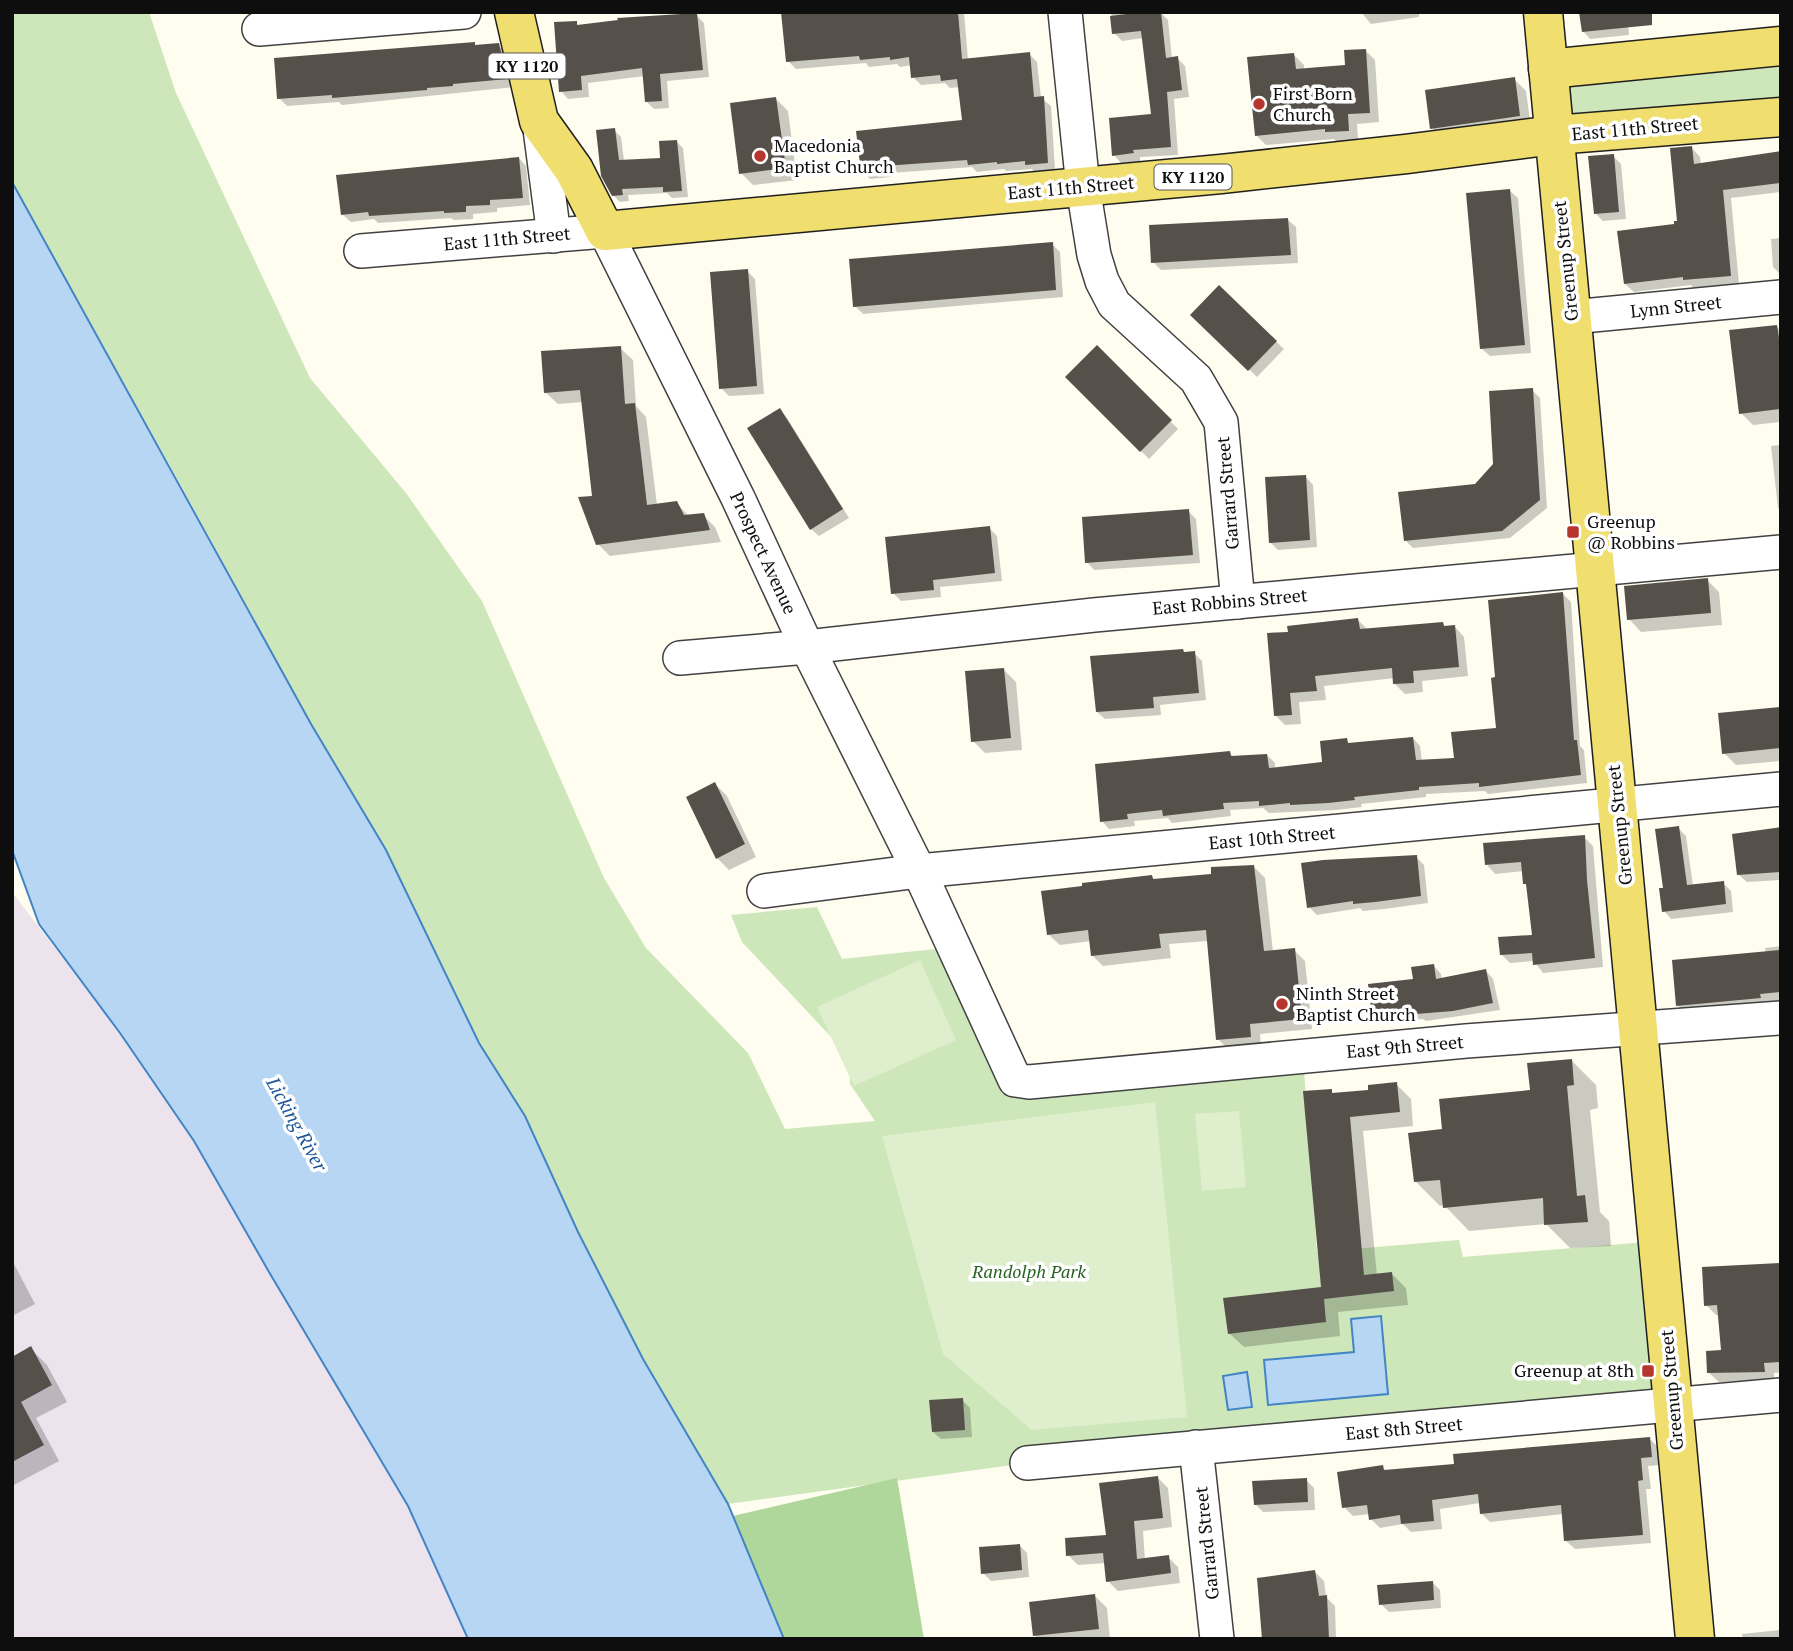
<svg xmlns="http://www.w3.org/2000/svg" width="1793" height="1651" font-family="'PT Serif',serif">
  <rect width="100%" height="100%" fill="#fefdf0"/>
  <polygon fill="#ece3ec" points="12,892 120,1033 194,1141 269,1272 408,1506 467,1639 12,1639"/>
  <g fill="#cde7bb">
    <polygon points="12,12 149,12 176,93 310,378 406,493 482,601 604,878 646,948 748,1053 785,1129 875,1121 850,1084 850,1057 742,942 731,915 817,907 842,959 954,947 1016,1080 1303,1056 1317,1252 1459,1240 1463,1257 1658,1241 1674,1405 1027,1463 728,1504 643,1359 578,1232 525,1116 479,1043 438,956 178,480 12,182"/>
    <polygon points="1781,46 1781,117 1554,135 1548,69"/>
  </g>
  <polygon fill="#b0d79b" points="897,1478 924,1639 780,1639 733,1516"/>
  <g fill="#dfeecc">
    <polygon points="920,960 956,1040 854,1086 817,1007"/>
    <polygon points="1155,1102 1187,1417 1032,1430 943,1354 882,1136"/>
    <polygon points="1239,1111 1246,1187 1202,1191 1195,1114"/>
  </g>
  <g fill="#b7d6f3" stroke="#4384c5" stroke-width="2">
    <polygon points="12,182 311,724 386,850 479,1043 525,1116 578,1232 643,1359 728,1504 784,1639 468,1639 408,1506 269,1272 194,1141 120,1033 39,924 12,850"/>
    <polygon points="1381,1316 1388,1394 1268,1405 1264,1360 1354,1352 1351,1319"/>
    <polygon points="1247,1372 1252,1407 1228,1410 1223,1376"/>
  </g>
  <g fill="#0003">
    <polygon points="783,12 964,12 968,60 1029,54 1037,62 1041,98 1051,106 1055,170 1034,172 1032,169 1006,171 1004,169 977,172 972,167 891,173 891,177 870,179 863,171 964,122 960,87 950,88 945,83 921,85 913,77 912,65 900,67 897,64 869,67 866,63 796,69 788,61"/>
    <polygon points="1111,12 1160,12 1168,20 1172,59 1177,58 1185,66 1189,97 1174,99 1178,155 1140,157 1140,161 1121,163 1114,155 1153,115 1143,38 1122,41 1114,33"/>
    <polygon points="1361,12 1419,12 1419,17 1371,24"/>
    <polygon points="1627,12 1629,35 1590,39 1583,31"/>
    <polygon points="696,15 704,23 709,77 667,81 669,108 654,109 647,102 645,76 588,83 589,97 568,99 561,91 576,23 579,26"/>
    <polygon points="474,44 477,47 498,45 506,53 514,87 342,105 339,102 287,106 279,98"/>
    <polygon points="1365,50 1375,60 1379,122 1357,124 1358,140 1337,142 1334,139 1266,145 1256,135 1294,55 1304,65 1304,70 1346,67"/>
    <polygon points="1514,79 1526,91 1531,128 1444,140 1432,128"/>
    <polygon points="776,99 788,111 797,180 753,185 741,173"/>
    <polygon points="614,130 621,137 624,161 662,160 676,141 683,148 688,197 672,198 667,193 628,195 629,201 620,202 613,195"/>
    <polygon points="1692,148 1700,157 1701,164 1781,153 1781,192 1731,198 1739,284 1694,289 1691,285 1634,292 1625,284 1679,222"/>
    <polygon points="1613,156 1621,164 1626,219 1603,221 1595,213"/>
    <polygon points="519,158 526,166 530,205 497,208 497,212 473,214 473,219 454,220 451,218 378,223 374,219 351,222 343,215"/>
    <polygon points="1510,191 1518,198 1531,353 1490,356 1482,349"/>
    <polygon points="1288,220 1296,227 1298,263 1161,270 1153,262"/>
    <polygon points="1781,238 1781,275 1773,267 1771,239"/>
    <polygon points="1052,244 1060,252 1063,297 863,314 855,306"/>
    <polygon points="747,271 755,279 764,394 729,396 721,388"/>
    <polygon points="1220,288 1284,349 1257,377 1193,315"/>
    <polygon points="1776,326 1781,331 1781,422 1753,425 1741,413"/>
    <polygon points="620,348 633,360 636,406 646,417 657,505 676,503 689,516 703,515 715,527 721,542 610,556 598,544 583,402 558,404 545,392"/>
    <polygon points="1097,348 1178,429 1149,459 1067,377"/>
    <polygon points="1532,390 1540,398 1547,508 1510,538 1413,548 1406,541 1476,485 1495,464"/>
    <polygon points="779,411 787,418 849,518 819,536 811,529"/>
    <polygon points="1781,445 1781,510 1778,508 1771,446"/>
    <polygon points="1306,477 1313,485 1317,547 1278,550 1270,542"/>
    <polygon points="1188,511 1196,519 1200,563 1094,570 1087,562"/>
    <polygon points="989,528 997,536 1002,581 940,587 941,597 901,601 893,593"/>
    <polygon points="1707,580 1719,592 1722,625 1641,632 1629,619"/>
    <polygon points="1563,594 1571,602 1580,746 1584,750 1587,783 1488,794 1485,791 1426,794 1426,797 1361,804 1362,807 1336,810 1269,813 1263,808 1230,810 1231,816 1172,823 1168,818 1134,821 1135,826 1109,829 1102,821 1230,753 1234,758 1267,755 1275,763 1275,769 1324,764 1346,740 1351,745 1413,738 1420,746 1422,762 1456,760 1498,729 1497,679"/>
    <polygon points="1358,620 1368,630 1443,624 1446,628 1455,627 1464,637 1468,676 1422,681 1423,692 1405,694 1395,684 1395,678 1324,686 1326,700 1299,702 1301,724 1285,725 1276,716 1289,633"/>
    <polygon points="1194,653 1202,661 1206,700 1160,705 1161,715 1105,719 1097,712 1185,654"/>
    <polygon points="1004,670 1016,682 1022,750 985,753 973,741"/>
    <polygon points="1781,709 1781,761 1736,765 1724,753"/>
    <polygon points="715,784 727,796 756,857 729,870 717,858"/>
    <polygon points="1678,828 1686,836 1693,886 1723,883 1731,891 1733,912 1671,919 1664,911 1665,889"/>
    <polygon points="1781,828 1781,880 1747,882 1739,875"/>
    <polygon points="1584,837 1593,846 1603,967 1543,973 1534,961 1510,963 1501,954 1534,936 1529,888 1525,884 1524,871 1495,874 1487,865"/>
    <polygon points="1416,857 1424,865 1428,903 1384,909 1363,911 1360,908 1317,915 1309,907"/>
    <polygon points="1254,867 1265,878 1273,952 1294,950 1305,961 1312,1029 1260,1034 1261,1047 1229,1050 1218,1039 1208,941 1169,944 1171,958 1103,966 1092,955 1091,941 1060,945 1049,935 1152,877 1156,881 1213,876"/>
    <polygon points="1781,946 1781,1002 1687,1015 1678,1006 1766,953 1765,948"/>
    <polygon points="1434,966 1441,974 1442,980 1486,971 1493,979 1500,1010 1426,1021 1423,1019 1382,1023 1374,1015"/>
    <polygon points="1572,1061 1596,1085 1598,1108 1590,1110 1600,1212 1609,1221 1611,1246 1570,1248 1546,1224 1469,1231 1444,1205 1440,1206 1415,1181 1444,1131 1532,1092"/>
    <polygon points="1396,1084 1411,1099 1413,1126 1363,1131 1377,1276 1392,1274 1406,1288 1408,1305 1338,1312 1340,1336 1244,1347 1229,1333 1323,1288 1331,1091 1335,1095 1370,1092"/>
    <polygon points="12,1260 35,1304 12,1316"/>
    <polygon points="1781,1264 1781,1372 1774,1373 1774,1381 1719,1382 1709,1373 1723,1352 1720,1315 1716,1315 1706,1305"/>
    <polygon points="31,1349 47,1365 67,1402 36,1418 59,1461 12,1486 12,1359"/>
    <polygon points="962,1400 970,1408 972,1437 941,1439 933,1432"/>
    <polygon points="1650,1439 1659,1448 1660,1465 1648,1466 1651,1489 1646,1489 1651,1543 1575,1549 1566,1541 1563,1514 1490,1522 1481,1513 1480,1503 1440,1509 1442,1529 1411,1532 1403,1524 1380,1528 1371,1519 1370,1514 1353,1516 1344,1507 1382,1467 1388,1472 1456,1465"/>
    <polygon points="1158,1478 1168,1488 1172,1527 1143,1531 1145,1560 1168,1557 1178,1567 1180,1583 1118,1591 1108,1581 1106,1563 1078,1565 1068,1555 1108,1537"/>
    <polygon points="1306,1480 1314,1488 1315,1510 1263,1512 1255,1504"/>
    <polygon points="1019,1545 1027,1553 1029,1577 991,1581 983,1573"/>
    <polygon points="1315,1572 1324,1581 1326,1597 1335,1606 1336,1639 1263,1639"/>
    <polygon points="1432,1582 1440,1590 1441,1608 1389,1612 1381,1604"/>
    <polygon points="1095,1596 1107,1608 1110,1639 1038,1639 1035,1635"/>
    <polygon points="1781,1630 1781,1639 1743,1639 1742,1634"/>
  </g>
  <g fill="#56504b">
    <polygon points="781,12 958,12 962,59 1030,52 1034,97 1044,96 1048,163 1025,165 1025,161 997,164 997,162 968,165 967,160 884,166 884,169 861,172 856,131 962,120 957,79 941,81 940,75 911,78 909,57 890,60 890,57 860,60 859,56 786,62"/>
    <polygon points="1143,12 1161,12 1166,58 1178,56 1182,90 1167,92 1171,147 1133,150 1134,153 1112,156 1109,118 1151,114 1141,31 1112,34 1110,16"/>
    <polygon points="1579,12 1652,12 1652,25 1582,32"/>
    <polygon points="697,13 703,70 660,74 662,101 645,102 642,68 581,76 582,90 559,92 554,22 577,21 577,25 618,20 617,18"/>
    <polygon points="475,42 475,45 499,43 507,79 453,84 453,86 427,88 427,90 332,98 332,95 277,99 274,58"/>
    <polygon points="1366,49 1370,113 1348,114 1349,131 1325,132 1325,129 1255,136 1247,57 1294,53 1296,69 1320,67 1345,65 1344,50"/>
    <polygon points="1515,77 1520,116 1430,129 1425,90"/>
    <polygon points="776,97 786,168 739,174 730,103"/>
    <polygon points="615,128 619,160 660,158 659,141 677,140 682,191 663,192 663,187 622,189 623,195 612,196 601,176 596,130"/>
    <polygon points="1692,146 1694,164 1781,151 1781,183 1723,190 1731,276 1683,280 1683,277 1624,284 1617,231 1674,224 1674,221 1677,221 1670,148"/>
    <polygon points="1614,154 1619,212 1594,214 1588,156"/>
    <polygon points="519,157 523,198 490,200 490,205 466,206 466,212 444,213 444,211 369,216 368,212 341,215 336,175"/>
    <polygon points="1510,189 1525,345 1480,349 1466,193"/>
    <polygon points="1288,218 1291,255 1151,263 1149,225"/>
    <polygon points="1053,242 1056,290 853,307 849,259"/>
    <polygon points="748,269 757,386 719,389 710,272"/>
    <polygon points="1219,285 1277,341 1248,371 1190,315"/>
    <polygon points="1777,325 1779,338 1781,337 1781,409 1739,414 1729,330"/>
    <polygon points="1097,345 1172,420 1140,452 1065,377"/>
    <polygon points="621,346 625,404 635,403 647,505 677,501 684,515 704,513 710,530 596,545 578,497 592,496 580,390 544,393 541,351"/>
    <polygon points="1533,388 1540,500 1502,531 1404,541 1398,492 1475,484 1493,464 1489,391"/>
    <polygon points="780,408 843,509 810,530 747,428"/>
    <polygon points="1306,475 1310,540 1269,543 1265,477"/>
    <polygon points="1189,509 1193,555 1085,563 1082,517"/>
    <polygon points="990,526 995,573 933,580 934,590 891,594 885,537"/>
    <polygon points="1708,578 1711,613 1627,620 1624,586"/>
    <polygon points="1563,592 1574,740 1577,740 1581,775 1479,787 1479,783 1419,787 1419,790 1354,797 1355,800 1328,803 1290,805 1290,803 1259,806 1259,801 1223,803 1224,809 1163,816 1162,810 1127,814 1128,819 1100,822 1095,764 1230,751 1231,756 1267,754 1269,768 1322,762 1320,741 1347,738 1348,743 1413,737 1416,760 1454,758 1451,732 1496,728 1491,678 1495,677 1488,600"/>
    <polygon points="1358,618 1360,629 1443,622 1444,626 1455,625 1459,667 1413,671 1414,683 1393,684 1392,668 1315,676 1317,691 1290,693 1292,715 1274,716 1267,633 1288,632 1287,626"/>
    <polygon points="1183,649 1184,652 1195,651 1199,693 1153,697 1154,708 1096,712 1090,656"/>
    <polygon points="1004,668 1011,738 971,742 965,671"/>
    <polygon points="1781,707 1781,748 1722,754 1718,713"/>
    <polygon points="715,782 745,844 716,859 686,797"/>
    <polygon points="1679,826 1687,885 1724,881 1726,904 1662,912 1659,888 1663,888 1655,829"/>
    <polygon points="1781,827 1781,872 1737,875 1732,834"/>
    <polygon points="1585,835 1587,880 1595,958 1533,965 1532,953 1500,955 1498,937 1532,935 1526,884 1523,884 1521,862 1485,865 1483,843"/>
    <polygon points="1417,855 1421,896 1375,902 1353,904 1353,901 1307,908 1301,863 1323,860"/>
    <polygon points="1254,865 1264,951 1295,948 1302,1019 1250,1024 1251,1037 1216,1040 1206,930 1159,934 1161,948 1091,956 1088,930 1047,935 1041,891 1082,886 1082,883 1152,875 1153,879 1211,874 1211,867"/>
    <polygon points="1781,950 1781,992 1760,994 1761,998 1676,1006 1672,960"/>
    <polygon points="1434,964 1436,979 1486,969 1493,1003 1453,1011 1416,1014 1416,1011 1372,1016 1368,984 1413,979 1411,967"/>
    <polygon points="1572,1059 1574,1085 1567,1086 1577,1196 1585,1195 1588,1222 1544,1225 1543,1198 1443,1208 1440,1180 1414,1182 1408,1133 1442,1129 1439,1099 1530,1090 1527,1063"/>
    <polygon points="1397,1082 1400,1112 1350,1117 1364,1275 1392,1272 1394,1291 1324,1299 1326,1322 1228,1334 1223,1298 1321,1287 1303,1091 1332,1089 1332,1093 1368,1090 1368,1085"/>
    <polygon points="1781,1263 1781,1362 1764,1363 1765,1372 1707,1373 1706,1351 1721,1350 1717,1305 1704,1306 1702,1267"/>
    <polygon points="31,1346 52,1385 21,1402 44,1445 12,1462 12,1357"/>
    <polygon points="963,1398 965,1430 932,1432 929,1400"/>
    <polygon points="1650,1437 1652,1457 1641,1458 1643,1480 1638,1481 1643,1535 1564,1541 1561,1505 1480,1514 1478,1494 1432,1500 1434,1521 1401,1524 1400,1515 1369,1520 1367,1505 1342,1508 1337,1472 1383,1465 1384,1470 1454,1464 1453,1454"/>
    <polygon points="1158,1476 1163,1518 1134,1521 1137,1559 1169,1555 1171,1573 1106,1582 1103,1553 1066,1556 1065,1538 1106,1535 1099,1483"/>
    <polygon points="1307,1478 1308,1502 1254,1505 1252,1481"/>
    <polygon points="1020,1544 1022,1570 981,1574 979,1547"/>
    <polygon points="1315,1570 1319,1596 1327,1595 1329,1639 1262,1639 1257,1578"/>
    <polygon points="1433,1581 1434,1600 1379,1605 1377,1585"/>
    <polygon points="1095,1594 1099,1629 1033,1636 1029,1602"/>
  </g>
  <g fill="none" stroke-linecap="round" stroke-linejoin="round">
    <g stroke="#414141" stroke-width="36">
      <g id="minor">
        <polyline points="1065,12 1083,187 1094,255 1102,281 1114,304 1196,379 1221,422 1238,602"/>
        <polyline points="259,29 464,12"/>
        <polyline points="539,121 554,236"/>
        <polyline points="361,251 605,231 738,498 807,647 919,871 1015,1080 1029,1082 1466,1041 1781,1018"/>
        <polyline points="1572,317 1781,297"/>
        <polyline points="680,658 807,647 1094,615 1781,552"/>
        <polyline points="764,891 919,871 1781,789"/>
        <polyline points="1196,1447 1217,1639"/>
        <polyline points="1027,1463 1781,1395"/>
      </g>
    </g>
    <g stroke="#1f1f1f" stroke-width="41">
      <g id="major">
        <polyline points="514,12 539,121 574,170 605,231 1221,174 1406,154 1554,135 1781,117"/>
        <polyline points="1543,12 1695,1639"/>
        <polyline points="1548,69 1781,46"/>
      </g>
    </g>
    <use href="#minor" stroke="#fff" stroke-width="33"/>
    <use href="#major" stroke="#f0de6e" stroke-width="38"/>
  </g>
  <g fill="#b6352e" stroke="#fff" stroke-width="2.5">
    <circle cx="1259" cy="104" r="7"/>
    <circle cx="760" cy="156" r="7"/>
    <rect x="1566" y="525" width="14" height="14" rx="3.5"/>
    <circle cx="1282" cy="1004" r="7"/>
    <rect x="1641" y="1364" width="14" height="14" rx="3.5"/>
  </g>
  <g text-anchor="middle" stroke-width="7" stroke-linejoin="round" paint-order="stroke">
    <g fill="#fff" stroke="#565656" stroke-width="2">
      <rect x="488.5" y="53.5" width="77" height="25" rx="5"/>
      <rect x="1154.5" y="164.5" width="77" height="25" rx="5"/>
    </g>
    <g font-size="16" font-weight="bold" fill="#0e0e0e">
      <text x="527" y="72">KY 1120</text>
      <text x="1193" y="183">KY 1120</text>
    </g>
    <g font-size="18" fill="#0e0e0e" stroke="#fff" text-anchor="start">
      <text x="1273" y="100">First Born<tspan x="1273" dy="21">Church</tspan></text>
      <text x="774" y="152">Macedonia<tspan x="774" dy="21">Baptist Church</tspan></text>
      <text x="1587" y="528">Greenup<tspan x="1587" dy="21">@ Robbins</tspan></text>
      <text x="1296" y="1000">Ninth Street<tspan x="1296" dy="21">Baptist Church</tspan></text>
      <text x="1634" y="1377" text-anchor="end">Greenup at 8th</text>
    </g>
    <g font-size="18" fill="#0e0e0e" stroke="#fff">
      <text transform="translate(1635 129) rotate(-5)" y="6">East 11th Street</text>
      <text transform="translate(1071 188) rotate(-5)" y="6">East 11th Street</text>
      <text transform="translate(507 239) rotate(-5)" y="6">East 11th Street</text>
      <text transform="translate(1566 261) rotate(-96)" y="6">Greenup Street</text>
      <text transform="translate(1676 307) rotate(-6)" y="6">Lynn Street</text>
      <text transform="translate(1228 493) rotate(-95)" y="6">Garrard Street</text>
      <text transform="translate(763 553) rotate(65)" y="6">Prospect Avenue</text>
      <text transform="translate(1230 602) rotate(-5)" y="6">East Robbins Street</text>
      <text transform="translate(1620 825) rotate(-96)" y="6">Greenup Street</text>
      <text transform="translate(1272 838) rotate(-5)" y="6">East 10th Street</text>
      <text transform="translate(1405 1047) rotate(-5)" y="6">East 9th Street</text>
      <text transform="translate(1672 1390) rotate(-95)" y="6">Greenup Street</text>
      <text transform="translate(1404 1429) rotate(-5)" y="6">East 8th Street</text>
      <text transform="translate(1207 1543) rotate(-96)" y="6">Garrard Street</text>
    </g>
    <g font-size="18" font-style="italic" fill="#286222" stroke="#fff">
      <text x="1029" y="1278">Randolph Park</text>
    </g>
    <g font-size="19" font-style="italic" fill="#1e5799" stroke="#fff">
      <text transform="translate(297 1124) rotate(61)" y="7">Licking River</text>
    </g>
  </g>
  <rect width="1793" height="1651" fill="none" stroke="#0e0e0e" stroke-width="28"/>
</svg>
